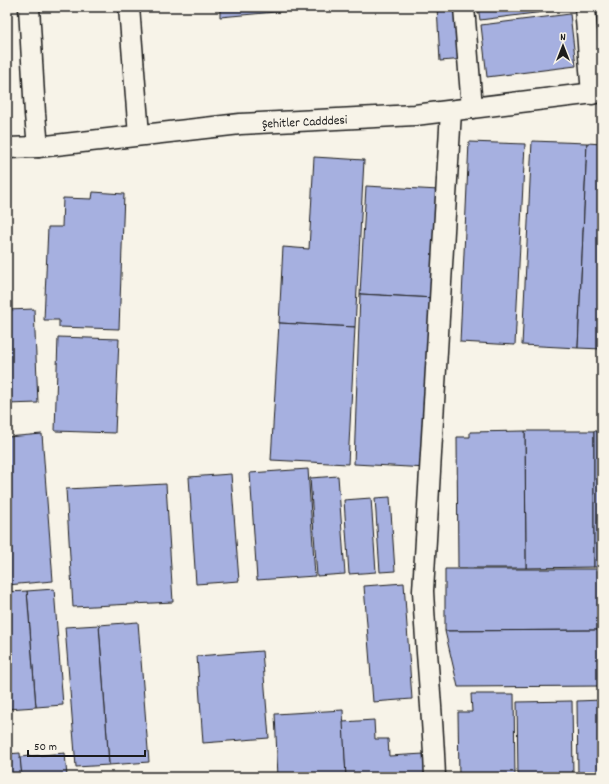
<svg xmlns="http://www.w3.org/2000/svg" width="609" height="784" font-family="Dekko,sans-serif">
  <rect width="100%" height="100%" fill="#f7f3e8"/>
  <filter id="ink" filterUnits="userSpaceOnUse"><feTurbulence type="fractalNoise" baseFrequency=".025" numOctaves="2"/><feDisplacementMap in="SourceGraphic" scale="8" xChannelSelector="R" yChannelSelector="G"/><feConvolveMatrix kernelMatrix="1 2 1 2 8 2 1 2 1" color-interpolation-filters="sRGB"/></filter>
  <g filter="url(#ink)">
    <g fill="#a6b0e0" stroke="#1c1c1c">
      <polygon points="220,7 287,7 287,11 220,17"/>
      <polygon points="437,7 463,7 466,59 440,61"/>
      <polygon points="478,7 583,7 480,20"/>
      <polygon points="570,14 576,66 487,77 481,25"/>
      <polygon points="532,141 587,143 578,348 522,345"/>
      <polygon points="469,142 525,144 515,345 460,342"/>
      <polygon points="587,143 602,144 602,349 578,348"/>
      <polygon points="314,157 364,160 355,327 279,323 283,247 309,249"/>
      <polygon points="366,186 439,190 434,298 360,294"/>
      <polygon points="93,192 124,194 119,329 59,327 59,320 44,320 48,227 62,227 63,198 92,199"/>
      <polygon points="360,294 434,298 427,468 354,464"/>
      <polygon points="34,309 38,403 7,404 7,310"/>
      <polygon points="279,323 355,327 348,464 271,460"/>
      <polygon points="58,337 119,339 115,433 55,431"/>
      <polygon points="525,431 594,431 594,567 526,568"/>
      <polygon points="525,431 526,568 458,568 457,437 470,437 470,432"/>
      <rect x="594" y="431" width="8" height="136"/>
      <polygon points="42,434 53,581 7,585 7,437"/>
      <polygon points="308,469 315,576 257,580 250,473"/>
      <polygon points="231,474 239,581 196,584 189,477"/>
      <polygon points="338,476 345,574 317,576 310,478"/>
      <polygon points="166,484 173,602 73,607 66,489"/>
      <polygon points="390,497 395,571 380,572 375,498"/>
      <polygon points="371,498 376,572 349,574 344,500"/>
      <polygon points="445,569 602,569 602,630 445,631"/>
      <polygon points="404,583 412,699 373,702 364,586"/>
      <polygon points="54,589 63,705 36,707 27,591"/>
      <polygon points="27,591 36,707 7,709 7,592"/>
      <polygon points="138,622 149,762 109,765 99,625"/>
      <polygon points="99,625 109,765 76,767 65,627"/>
      <polygon points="602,630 602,686 458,687 445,631"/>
      <polygon points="262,651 269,738 203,743 197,656"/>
      <polygon points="471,694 514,694 515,777 459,777 458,712 472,712"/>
      <polygon points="602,700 602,777 578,777 577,701"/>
      <polygon points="572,701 573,777 518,777 517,702"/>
      <polygon points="343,710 346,777 278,777 275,714"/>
      <polygon points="374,720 375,739 388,739 389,756 424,754 425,777 346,777 343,722"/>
      <polygon points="20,753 22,777 7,777 7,754"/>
      <polygon points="65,753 67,777 22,777 20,757"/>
    </g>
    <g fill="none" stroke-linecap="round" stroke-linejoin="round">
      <g stroke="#1c1c1c" stroke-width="23">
        <g id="minor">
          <polyline points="29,7 35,114 38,147"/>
          <polyline points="129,7 139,135"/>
          <polyline points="464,7 472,108"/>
          <polyline points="585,7 592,94"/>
          <path id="s1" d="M7,148L38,147L240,124L415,115L602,92"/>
          <path d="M435,777C433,715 426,653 423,591L451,111"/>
        </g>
      </g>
      <use href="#minor" stroke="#f7f3e8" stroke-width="20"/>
    </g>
  </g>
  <g text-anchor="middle" stroke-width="3" stroke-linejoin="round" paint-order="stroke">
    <g font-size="13" fill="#1c1c1c" stroke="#f7f3e8">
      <text dy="5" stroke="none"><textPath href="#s1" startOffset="299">Şehitler Cadddesi</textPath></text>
    </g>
  </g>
  <rect width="609" height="784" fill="none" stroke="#f7f3e8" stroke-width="24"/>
  <rect x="12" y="12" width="585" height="760" fill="none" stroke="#1c1c1c" stroke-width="1.5" filter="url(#ink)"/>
  <g transform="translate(563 46)" stroke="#f7f3e8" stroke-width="3" paint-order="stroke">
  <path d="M0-3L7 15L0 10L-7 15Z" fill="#1c1c1c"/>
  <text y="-6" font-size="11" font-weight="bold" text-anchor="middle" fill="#1c1c1c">N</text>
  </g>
  <path d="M28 750v6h117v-6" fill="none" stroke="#1c1c1c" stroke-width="2"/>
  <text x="34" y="750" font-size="12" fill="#1c1c1c" stroke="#f7f3e8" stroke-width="3" paint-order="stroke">50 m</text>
</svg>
